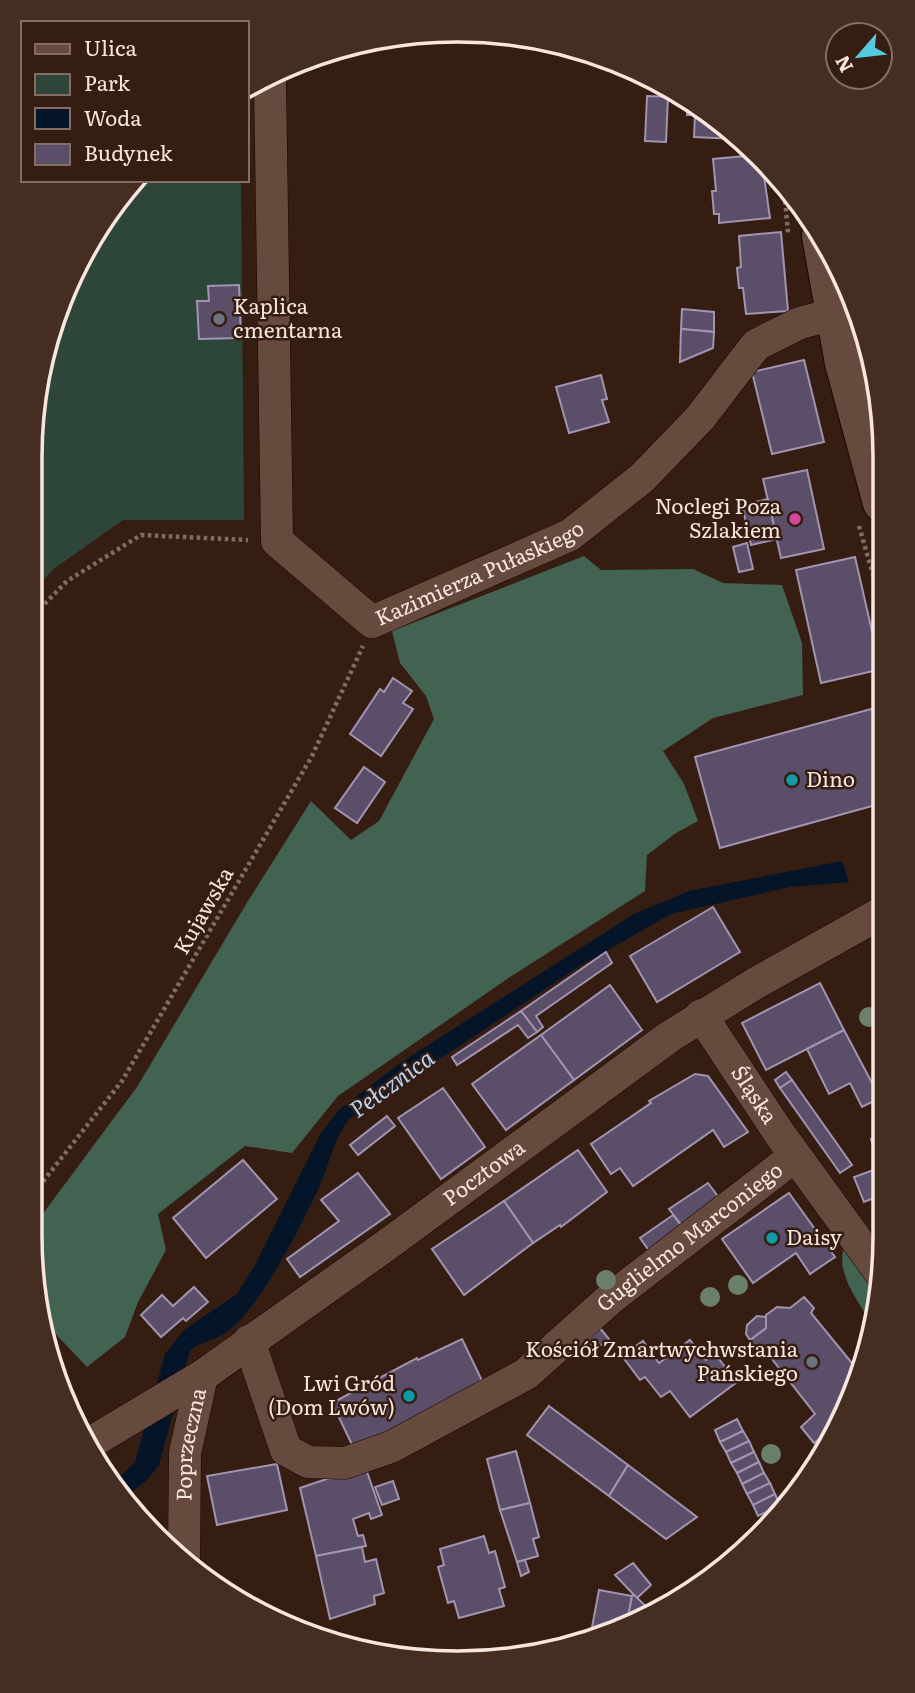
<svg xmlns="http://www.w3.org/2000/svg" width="915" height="1693" font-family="Literata,serif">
  <rect width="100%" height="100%" fill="#361d12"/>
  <polygon fill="#2d4639" points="143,180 241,180 244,520 123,520 55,568 30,593 31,430 44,346 87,244"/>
  <g fill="#426252">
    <polygon points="584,556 601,570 693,569 723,583 782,585 802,643 803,695 713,718 663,751 684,784 698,821 676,833 647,855 645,891 510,977 338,1096 292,1153 245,1146 158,1214 166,1250 138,1302 125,1337 87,1367 49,1327 45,1329 30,1231 137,1087 248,901 311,801 351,840 379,821 434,719 426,696 400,663 392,631"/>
    <path d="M847,1240L881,1285L874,1327C859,1302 831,1270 847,1240Z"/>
  </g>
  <path fill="#051529" d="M842,861L849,882L790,887L671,914L580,966L348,1120C333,1141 330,1162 320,1185C304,1221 257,1314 224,1334C214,1340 201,1342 190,1350L159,1465L147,1480L122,1500L112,1484L135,1462L165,1354L184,1330L237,1294L254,1267L321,1133L339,1110L400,1063L634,914L689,891Z"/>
  <g fill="#5a4e69" stroke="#a094b1" stroke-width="2">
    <polygon points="647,96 668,97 666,142 645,141"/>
    <polygon points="688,99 738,135 737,139 694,137 695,115 687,115"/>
    <polygon points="756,155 762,162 770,218 719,223 719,214 714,214 712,191 716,191 713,159"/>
    <polygon points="781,232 788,311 746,314 743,288 739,288 737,268 741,267 739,236"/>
    <polygon points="239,285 241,338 199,339 197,301 209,301 208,286"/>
    <polygon points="682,309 714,312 714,332 681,329"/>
    <polygon points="681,329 714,332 713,348 680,362"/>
    <polygon points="804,360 824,442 772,454 752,372"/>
    <polygon points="601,375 607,399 602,400 609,422 569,433 556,387"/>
    <polygon points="807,470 824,549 781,558 763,479"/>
    <polygon points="768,499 777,539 751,545 742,505"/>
    <polygon points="747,543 753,569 739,572 733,547"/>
    <polygon points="855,557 874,640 880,638 882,669 821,683 796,570"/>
    <polygon points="393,678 412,691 403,703 413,709 381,756 350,734 380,689 384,692"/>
    <polygon points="875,708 883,736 883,803 720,848 695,757"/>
    <polygon points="364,767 385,782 357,823 335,808"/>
    <polygon points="713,907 740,952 657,1002 630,956"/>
    <polygon points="606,952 612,963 536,1016 543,1027 537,1032 521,1011"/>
    <polygon points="820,983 844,1030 766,1070 742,1023"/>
    <polygon points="610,985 642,1030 574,1080 541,1035"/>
    <polygon points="521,1011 537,1032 528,1038 518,1025 457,1065 452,1057"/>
    <polygon points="844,1030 880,1098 862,1107 850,1083 829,1094 807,1049"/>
    <polygon points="541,1035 574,1080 506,1130 472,1084"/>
    <polygon points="786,1072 792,1080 780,1088 775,1080"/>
    <polygon points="695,1074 708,1076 748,1132 724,1147 713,1130 633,1186 620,1168 611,1174 591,1144 651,1103 649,1101"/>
    <polygon points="792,1080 852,1165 840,1173 780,1088"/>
    <polygon points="443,1088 485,1147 441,1179 398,1118"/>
    <polygon points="387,1116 395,1126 358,1155 350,1145"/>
    <polygon points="884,1135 884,1155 877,1158 871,1139"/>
    <polygon points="578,1150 607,1192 561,1227 560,1225 533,1243 504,1201"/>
    <polygon points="243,1160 277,1199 206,1258 173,1218"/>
    <polygon points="882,1167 884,1194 864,1202 854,1177"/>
    <polygon points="358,1173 390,1214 300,1277 287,1259 339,1221 321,1200"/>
    <polygon points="708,1183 720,1199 683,1227 669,1209"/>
    <polygon points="789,1193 835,1257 810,1274 796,1253 753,1283 722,1239"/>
    <polygon points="504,1201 533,1243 464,1295 432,1249"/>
    <polygon points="673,1215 682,1227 650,1252 640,1238"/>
    <polygon points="194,1287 208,1302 186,1321 183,1318 161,1337 141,1315 162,1295 173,1306"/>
    <polygon points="804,1297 814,1308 811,1313 860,1373 840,1422 814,1443 801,1427 815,1414 764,1349 759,1351 750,1340 766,1328 766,1315 777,1307 790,1308"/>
    <polygon points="757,1316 766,1317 766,1328 750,1340 746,1334 747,1325"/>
    <polygon points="600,1328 609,1339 591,1353 584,1344"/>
    <polygon points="462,1339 486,1389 356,1453 332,1403 417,1358 418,1360"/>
    <polygon points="690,1340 706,1360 715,1354 737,1382 690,1417 670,1391 661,1397 645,1377 640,1380 622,1356 643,1341 659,1363"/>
    <polygon points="59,1378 82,1414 76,1417 56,1380"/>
    <polygon points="549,1406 628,1465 609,1496 527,1435"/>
    <polygon points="737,1419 743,1431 720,1442 715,1430"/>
    <polygon points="743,1431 749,1441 726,1452 720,1442"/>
    <polygon points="749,1441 754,1452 731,1463 726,1452"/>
    <polygon points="516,1451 530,1503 500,1510 487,1459"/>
    <polygon points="754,1452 759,1462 737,1473 731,1463"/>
    <polygon points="759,1462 764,1473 742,1484 737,1473"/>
    <polygon points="277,1464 287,1510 217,1525 207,1476"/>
    <polygon points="628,1465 697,1517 666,1539 609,1496"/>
    <polygon points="365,1466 382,1515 371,1519 369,1513 353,1519 358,1536 363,1535 366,1546 316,1556 300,1488"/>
    <polygon points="764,1473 770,1483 747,1494 742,1484"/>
    <polygon points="393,1481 399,1499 382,1505 375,1487"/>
    <polygon points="770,1483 775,1494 753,1505 747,1494"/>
    <polygon points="775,1494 780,1505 758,1516 753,1505"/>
    <polygon points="530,1503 539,1537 533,1539 538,1556 517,1562 500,1510"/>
    <polygon points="484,1536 489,1553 495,1551 505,1587 499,1589 504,1606 459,1618 454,1601 448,1603 438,1567 444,1565 440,1549"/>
    <polygon points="362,1547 365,1562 376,1559 384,1593 374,1596 375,1604 330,1619 316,1556"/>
    <polygon points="525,1560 529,1572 521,1576 517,1562"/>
    <polygon points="633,1563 651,1585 637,1598 615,1575"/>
    <polygon points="599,1590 632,1596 626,1628 590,1638"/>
    <polygon points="633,1594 652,1612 626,1628 632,1596"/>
  </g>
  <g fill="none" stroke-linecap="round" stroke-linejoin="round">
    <g stroke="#1c0600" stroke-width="33">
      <g id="street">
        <path id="s1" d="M270,82L277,541L372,622L570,535L642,478L700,418L756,345L800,323L834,314"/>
        <path id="s2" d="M701,1015L779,1133L882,1275"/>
        <path id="s3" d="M249,1341L286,1450L308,1462L345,1463L391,1447L526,1374L611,1298L795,1156"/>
        <path id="s4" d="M90,1443L202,1376L388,1244L669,1037L756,983L883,912"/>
        <path id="s5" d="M184,1558L185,1453L202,1376"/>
      </g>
    </g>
    <g stroke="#1c0600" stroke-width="40">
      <polyline id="secondary" points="821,236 844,363 882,503"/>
    </g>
    <g stroke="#826b62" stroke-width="4.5" stroke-dasharray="3.5 3.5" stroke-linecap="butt">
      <polyline points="784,187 788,233"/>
      <polyline points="859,526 882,606"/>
      <polyline points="871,566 882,564"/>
      <polyline points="30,619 67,581 141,535 248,540"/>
      <polyline points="30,1198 122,1081 312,756 363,646"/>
    </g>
    <use href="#street" stroke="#674a3e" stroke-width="32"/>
    <use href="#secondary" stroke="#674a3e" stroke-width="38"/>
  </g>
  <g fill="#6a806a">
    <circle cx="869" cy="1017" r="10"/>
    <circle cx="606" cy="1280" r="10"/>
    <circle cx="738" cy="1285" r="10"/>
    <circle cx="710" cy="1297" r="10"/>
    <circle cx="771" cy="1454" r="10"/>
  </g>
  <g fill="#6b7280" stroke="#361d12" stroke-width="2.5">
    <circle cx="219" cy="319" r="7"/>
    <circle cx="812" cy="1362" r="7"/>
  </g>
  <circle fill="#d1479c" stroke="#361d12" stroke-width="2.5" cx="795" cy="519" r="7"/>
  <g fill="#0f9aa8" stroke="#361d12" stroke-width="2.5">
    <circle cx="792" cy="780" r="7"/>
    <circle cx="772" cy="1238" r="7"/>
    <circle cx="409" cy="1396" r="7"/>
  </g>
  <g text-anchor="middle" stroke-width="5" stroke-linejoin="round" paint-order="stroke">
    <g font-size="21" fill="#f8e6de" stroke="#361d12" text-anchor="start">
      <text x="233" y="314">Kaplica<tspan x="233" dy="24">cmentarna</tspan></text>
      <text x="781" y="514" text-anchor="end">Noclegi Poza<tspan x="781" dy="24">Szlakiem</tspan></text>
      <text x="806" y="787">Dino</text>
      <text x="786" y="1245">Daisy</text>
      <text x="798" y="1357" text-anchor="end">Kościół Zmartwychwstania<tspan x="798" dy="24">Pańskiego</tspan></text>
      <text x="395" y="1391" text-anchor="end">Lwi Gród<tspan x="395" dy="24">(Dom Lwów)</tspan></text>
    </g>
    <g font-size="21" fill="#f8e6de" stroke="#361d12">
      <text dy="7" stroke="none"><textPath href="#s1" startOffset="702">Kazimierza Pułaskiego</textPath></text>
      <text transform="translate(204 911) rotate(-60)" y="7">Kujawska</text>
      <text dy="7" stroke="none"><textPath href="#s2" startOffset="96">Śląska</textPath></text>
      <text dy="7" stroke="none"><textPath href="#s4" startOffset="478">Pocztowa</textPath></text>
      <text dy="7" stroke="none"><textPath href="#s3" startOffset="593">Guglielmo Marconiego</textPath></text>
      <text dy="7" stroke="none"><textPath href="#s5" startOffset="114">Poprzeczna</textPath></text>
    </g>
    <g font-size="23" font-style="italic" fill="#b6d3f8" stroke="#361d12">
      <text transform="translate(392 1084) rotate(-36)" y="8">Pełcznica</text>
    </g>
  </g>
  <path d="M0 0H915V1693H0ZM457 42H458A415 415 0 0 1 873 457V1236A415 415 0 0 1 458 1651H457A415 415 0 0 1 42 1236V457A415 415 0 0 1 457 42Z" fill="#462d22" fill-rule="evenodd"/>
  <path fill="none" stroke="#f8e6de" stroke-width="3.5" d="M457 42H458A415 415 0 0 1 873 457V1236A415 415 0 0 1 458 1651H457A415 415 0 0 1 42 1236V457A415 415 0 0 1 457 42Z"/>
  <rect x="21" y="21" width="228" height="161" fill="#361d12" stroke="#846d64" stroke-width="2"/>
  <rect x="35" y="44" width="35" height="10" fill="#674a3e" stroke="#846d64" stroke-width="2"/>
  <text x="84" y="56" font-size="21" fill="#f8e6de">Ulica</text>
  <rect x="35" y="74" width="35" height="21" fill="#2d4639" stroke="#846d64" stroke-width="2"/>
  <text x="84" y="91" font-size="21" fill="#f8e6de">Park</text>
  <rect x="35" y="108" width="35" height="21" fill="#051529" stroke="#846d64" stroke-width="2"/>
  <text x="84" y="126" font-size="21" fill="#f8e6de">Woda</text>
  <rect x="35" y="144" width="35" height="21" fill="#5a4e69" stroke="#846d64" stroke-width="2"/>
  <text x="84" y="161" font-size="21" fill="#f8e6de">Budynek</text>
  <g transform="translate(859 56) rotate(242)"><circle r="33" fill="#361d12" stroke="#846d64" stroke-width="2"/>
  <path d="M0-5L12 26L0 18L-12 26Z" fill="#54cade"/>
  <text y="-10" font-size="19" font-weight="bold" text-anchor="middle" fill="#f8e6de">N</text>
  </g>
</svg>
